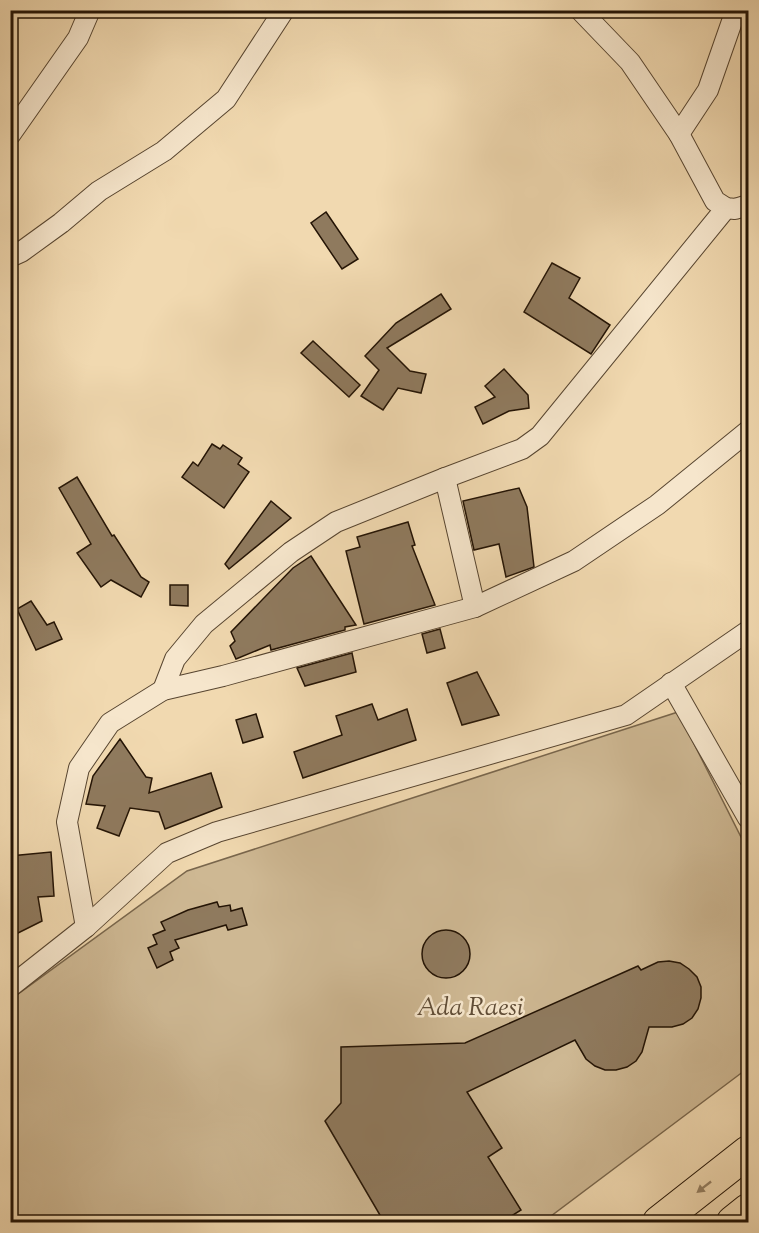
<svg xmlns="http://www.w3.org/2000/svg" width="759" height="1233" font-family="'Sorts Mill Goudy',serif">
  <rect width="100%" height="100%" fill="#f1d9b0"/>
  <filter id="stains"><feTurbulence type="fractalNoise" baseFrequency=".00333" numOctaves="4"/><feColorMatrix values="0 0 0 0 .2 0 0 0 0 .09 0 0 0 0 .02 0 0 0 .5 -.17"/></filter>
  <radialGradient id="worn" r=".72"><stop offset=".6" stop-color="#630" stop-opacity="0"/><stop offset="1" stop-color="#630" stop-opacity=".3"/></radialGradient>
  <polygon fill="#ceb893" stroke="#79664c" stroke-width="1.5" points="678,712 748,851 748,1068 543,1222 11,1222 10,1000 187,871"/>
  <g fill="#8f7a5e" stroke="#241405" stroke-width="1.5">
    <polygon points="326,212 358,259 342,269 311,223"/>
    <polygon points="552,263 580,278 569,298 610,325 591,354 524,312"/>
    <polygon points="441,294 451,309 387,348 410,371 426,374 421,393 398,388 383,410 361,396 379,370 365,356 396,323"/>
    <polygon points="313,341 360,385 349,397 301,353"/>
    <polygon points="504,369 528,395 529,408 509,411 483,424 475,407 495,397 485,386"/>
    <polygon points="212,444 220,449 223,445 242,458 238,464 249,472 224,508 182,477 193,462 198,466"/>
    <polygon points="77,477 112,536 114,535 141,577 149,582 141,597 111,580 101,587 77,553 91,544 59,488"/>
    <polygon points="519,488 527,507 534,567 506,577 499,544 474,550 463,501"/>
    <polygon points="271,501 291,518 229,569 225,564"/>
    <polygon points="408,522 415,545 412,546 435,605 364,624 346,551 360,547 357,537"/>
    <polygon points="311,556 356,625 345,627 345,630 271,650 270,645 236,659 230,646 235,641 231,632 293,568"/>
    <polygon points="170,585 188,585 188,606 170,605"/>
    <polygon points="31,601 47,625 54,622 62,639 36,650 17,609"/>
    <polygon points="440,629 445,648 427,653 422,634"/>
    <polygon points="352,653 356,672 305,686 297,668"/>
    <polygon points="477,672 499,715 462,725 447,683"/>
    <polygon points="372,704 378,720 407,709 416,740 303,778 294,752 342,735 336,716"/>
    <polygon points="256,714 263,737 243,743 236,720"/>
    <polygon points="120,739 146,777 152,778 149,793 211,773 222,807 165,829 159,812 130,808 119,836 97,828 105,806 86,804 93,776"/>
    <polygon points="51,852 54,896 38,897 42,921 10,937 10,912 12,911 10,856"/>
    <polygon points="217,902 219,907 230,905 231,911 242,908 247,925 228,930 226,925 175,940 179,948 170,952 173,960 157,968 148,948 157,944 153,935 165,930 161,922 188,910"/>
    <circle cx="446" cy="954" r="24"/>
    <polygon points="669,961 680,963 689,969 697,977 701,987 701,998 698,1009 692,1018 683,1024 672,1027 649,1027 642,1052 636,1061 627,1067 616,1070 605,1070 595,1066 586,1059 575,1040 467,1092 502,1148 488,1157 521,1210 502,1222 384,1222 325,1121 341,1103 341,1047 465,1043 638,966 641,970 658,962"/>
  </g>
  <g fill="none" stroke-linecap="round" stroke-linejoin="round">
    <g stroke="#574530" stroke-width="22">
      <g id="street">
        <polyline points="580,10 630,62 679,134 715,201 726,208 735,209 748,205"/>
        <polyline points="679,134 708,90 736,10"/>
        <polyline points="10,135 78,38 90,10"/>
        <polyline points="10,257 21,252 61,223 99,191 164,151 226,99 284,10"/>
        <polyline points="445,478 475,607"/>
        <polyline points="671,683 748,818"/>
        <polyline points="163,690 175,659 204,624 291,552 336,522 445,478 522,449 540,436 726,208"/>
        <polyline points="86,927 67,822 79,768 110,723 163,690 223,676 475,607 574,561 657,505 748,431"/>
        <polyline points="10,987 86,927 167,853 217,832 626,715 748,631"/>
      </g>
    </g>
    <g stroke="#241405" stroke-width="34">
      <g id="primary">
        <polyline points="659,1222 748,1152"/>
        <polyline points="733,1222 748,1210"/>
      </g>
    </g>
    <use href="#street" stroke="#f6e6cc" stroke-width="20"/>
    <use href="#primary" stroke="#f1d9b0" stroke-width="32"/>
  </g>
  <defs><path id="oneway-solid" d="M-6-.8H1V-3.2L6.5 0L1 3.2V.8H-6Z" transform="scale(1.5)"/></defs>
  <use fill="#958063" href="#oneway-solid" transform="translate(704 1187) rotate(142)"/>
  <g text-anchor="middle" stroke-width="5" stroke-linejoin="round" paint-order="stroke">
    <g font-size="26" font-style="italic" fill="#604d37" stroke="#f6e6cc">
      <text x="470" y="1015">Ada Raesi</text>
    </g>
  </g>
  <rect width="759" height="1233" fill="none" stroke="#f1d9b0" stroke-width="36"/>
  <rect x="12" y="12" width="735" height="1209" fill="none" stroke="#241405" stroke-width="3"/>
  <rect x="18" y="18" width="723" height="1197" fill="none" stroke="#241405" stroke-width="1.5"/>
  <rect width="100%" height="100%" filter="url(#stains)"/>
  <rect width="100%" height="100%" fill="url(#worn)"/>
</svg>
